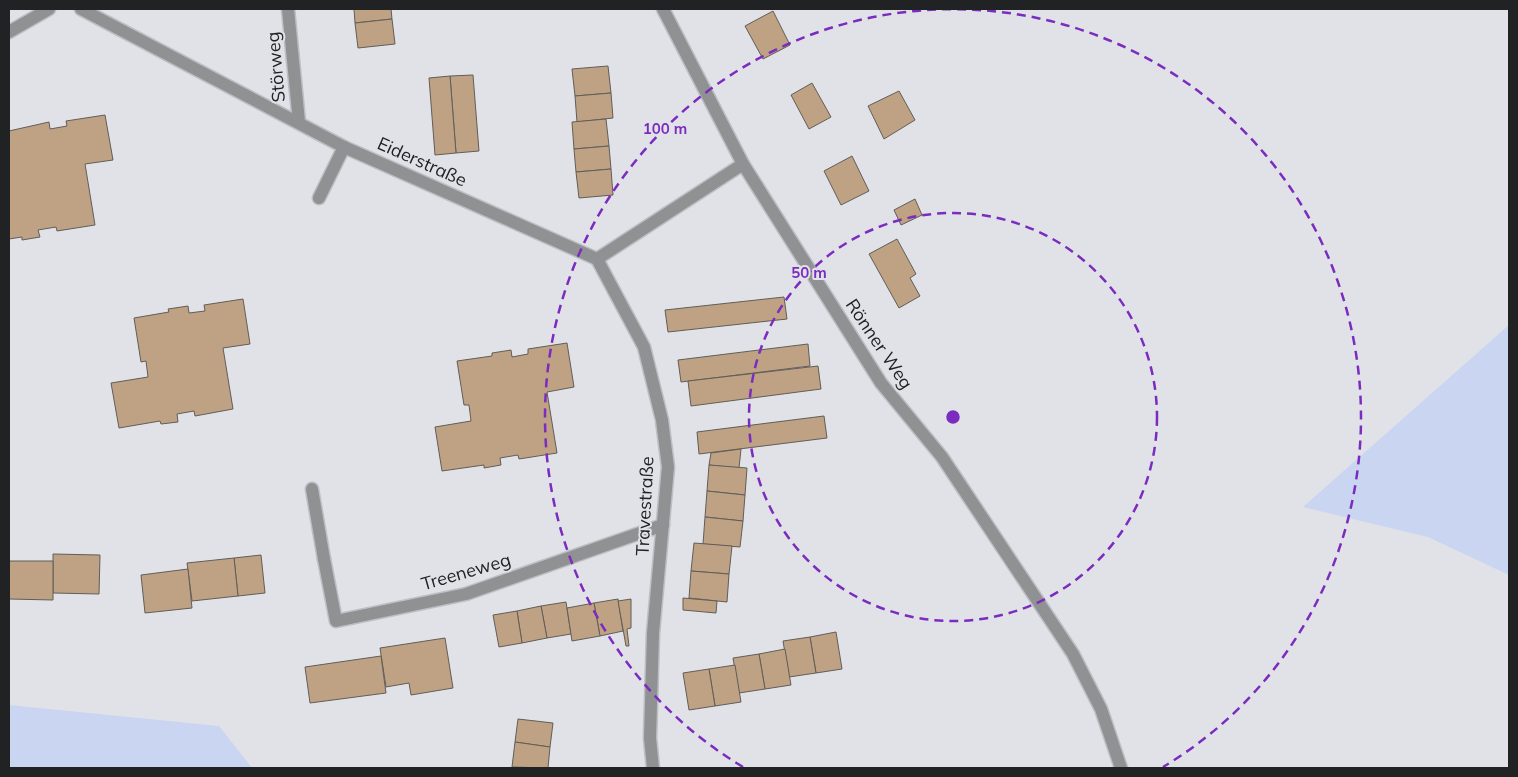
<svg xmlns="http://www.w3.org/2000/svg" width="1518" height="777" font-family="Mulish,sans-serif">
  <rect width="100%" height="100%" fill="#e0e2e8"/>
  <g fill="#c9d5f1">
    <polygon points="1509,325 1509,575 1428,537 1303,507"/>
    <polygon points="9,705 219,726 252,768 9,768"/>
  </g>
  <g fill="#bea283" stroke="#615d59">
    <polygon points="354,9 391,9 392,19 355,23"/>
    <polygon points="773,11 790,45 763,59 745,26"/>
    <polygon points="392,19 395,44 358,48 355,23"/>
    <polygon points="608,66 611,93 575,96 572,69"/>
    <polygon points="473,75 479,151 456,153 450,76"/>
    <polygon points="450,76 456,153 435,155 429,78"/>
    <polygon points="812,83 831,117 809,129 791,95"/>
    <polygon points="899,91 915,120 884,139 868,106"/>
    <polygon points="611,93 613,118 577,122 575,96"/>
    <polygon points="105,115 113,160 85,164 95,225 57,231 56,227 38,230 40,237 22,240 22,237 9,239 9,131 49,122 50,129 67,126 66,121"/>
    <polygon points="606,119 609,146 574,149 572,122"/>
    <polygon points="609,146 611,169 576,172 574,149"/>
    <polygon points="852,156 869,191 841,205 824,171"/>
    <polygon points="611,169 613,195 579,198 576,172"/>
    <polygon points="915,199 922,215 901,225 894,210"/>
    <polygon points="897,239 916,274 910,278 920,296 899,308 869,254"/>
    <polygon points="784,297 787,319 668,332 665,310"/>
    <polygon points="243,299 250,344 223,348 233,409 195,416 194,411 177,414 178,422 161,424 160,421 119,428 111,383 148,377 146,361 141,362 134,318 169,312 168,309 188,306 189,313 205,311 204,305"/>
    <polygon points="567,343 574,387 547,392 557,453 519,459 518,455 500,458 501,465 484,468 484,465 442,471 435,427 471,421 469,405 464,405 457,361 492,356 492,353 511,350 512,357 528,354 528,349"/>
    <polygon points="808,344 810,366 681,382 678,360"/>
    <polygon points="818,366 821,389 691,406 688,381"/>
    <polygon points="824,416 827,438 699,454 697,432"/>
    <polygon points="741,449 739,468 709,465 711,453"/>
    <polygon points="709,465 747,468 745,495 707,491"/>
    <polygon points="707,491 745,495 743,521 705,517"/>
    <polygon points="705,517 743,521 740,547 703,544"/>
    <polygon points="694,543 732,546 729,574 691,571"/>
    <polygon points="53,554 100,555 99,594 53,593"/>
    <polygon points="261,555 265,593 238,596 234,558"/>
    <polygon points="234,558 238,596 192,601 187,563"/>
    <polygon points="9,561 53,561 53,600 9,599"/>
    <polygon points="188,569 192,608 145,613 141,575"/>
    <polygon points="691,571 729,574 727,602 689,598"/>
    <polygon points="683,598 717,601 716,613 683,610"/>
    <polygon points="618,599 623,631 600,636 594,603"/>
    <polygon points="631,599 631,628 627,629 629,646 626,646 618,601"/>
    <polygon points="566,602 571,634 547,638 541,606"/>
    <polygon points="594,603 600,636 572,641 567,608"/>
    <polygon points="541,606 547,638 522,643 517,611"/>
    <polygon points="517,611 522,643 499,647 493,615"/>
    <polygon points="836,632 842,669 816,673 810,637"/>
    <polygon points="810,637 816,673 789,677 783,641"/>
    <polygon points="445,638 453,688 411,695 409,683 386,687 380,648"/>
    <polygon points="785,649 791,685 765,689 759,654"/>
    <polygon points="759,654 765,689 739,693 733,658"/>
    <polygon points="381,656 386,693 310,703 305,667"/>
    <polygon points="735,665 741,702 715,706 709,669"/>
    <polygon points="709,669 715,706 689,710 683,673"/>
    <polygon points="518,719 553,723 550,747 515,742"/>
    <polygon points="515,742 550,747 548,768 512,767"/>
  </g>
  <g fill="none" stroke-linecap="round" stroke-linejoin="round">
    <g stroke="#bebfc5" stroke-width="15">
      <g id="service">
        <polyline points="319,198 344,147"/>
        <polyline points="312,489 324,559"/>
      </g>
    </g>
    <g stroke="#bebfc5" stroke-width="15">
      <g id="minor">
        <polyline points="81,9 344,147 597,259 743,164"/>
        <polyline points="288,9 299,122"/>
        <polyline points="663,9 743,164 881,383 942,457 1073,654 1101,709 1121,768"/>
        <polyline points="9,32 49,9"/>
        <polyline points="597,259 644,347 662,420 668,467 653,633 650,738 653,768"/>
        <polyline points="324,559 336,621 466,594 663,525"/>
      </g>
    </g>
    <use href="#service" stroke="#909193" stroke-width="12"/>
    <use href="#minor" stroke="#909193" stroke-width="12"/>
  </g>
  <g fill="none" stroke="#7b2cbf" stroke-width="2.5" stroke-dasharray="9 6">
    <circle cx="953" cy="417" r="204"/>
    <path d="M743 767A408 408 0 1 1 1163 767"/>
  </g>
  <g text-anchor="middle" stroke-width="4" stroke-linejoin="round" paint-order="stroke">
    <g font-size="18" fill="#212224" stroke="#e0e2e8">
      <text transform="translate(276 67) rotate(-95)" y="6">Störweg</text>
      <text transform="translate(422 162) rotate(24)" y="6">Eiderstraße</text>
      <text transform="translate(879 344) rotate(56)" y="6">Rönner Weg</text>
      <text transform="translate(645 506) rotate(-87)" y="6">Travestraße</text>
      <text transform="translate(466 572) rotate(-16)" y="6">Treeneweg</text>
    </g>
  </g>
  <circle cx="953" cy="417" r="8" fill="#7b2cbf" stroke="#e0e2e8" stroke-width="2.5"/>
  <g font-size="15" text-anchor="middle" font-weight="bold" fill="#7b2cbf" stroke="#e0e2e8" stroke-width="4" stroke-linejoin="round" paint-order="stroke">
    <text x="665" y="134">100 m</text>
    <text x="809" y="278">50 m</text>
  </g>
  <rect width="1518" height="777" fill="none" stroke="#212224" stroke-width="20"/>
</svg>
